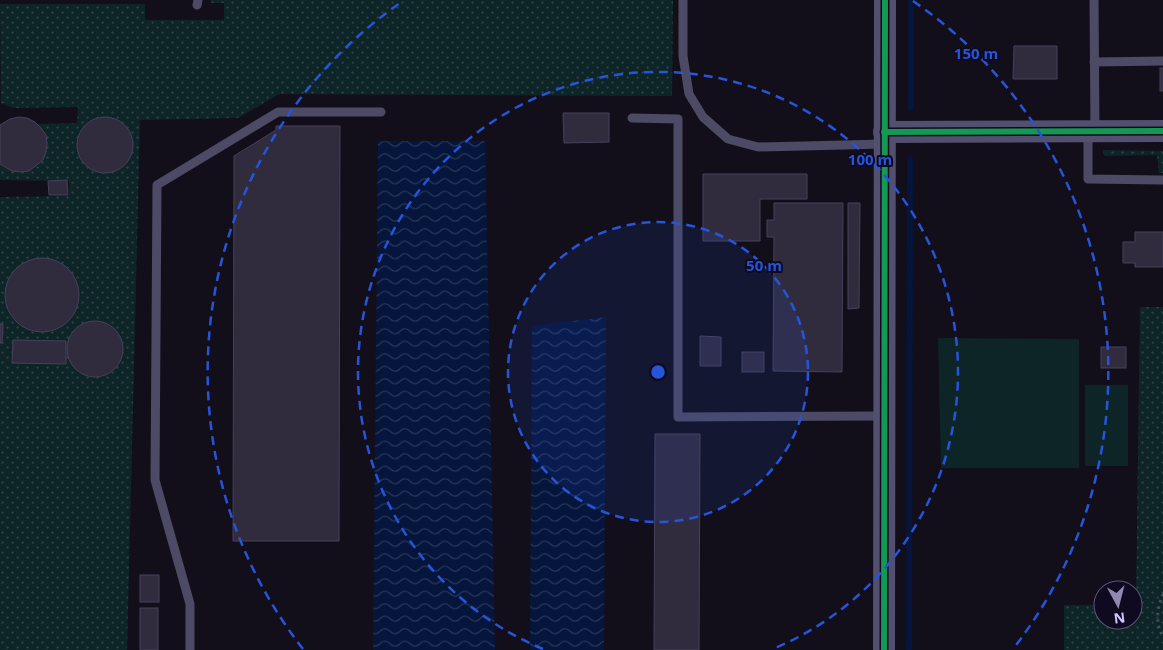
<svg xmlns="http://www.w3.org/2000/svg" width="1163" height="650" font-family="'Open Sans',sans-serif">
  <defs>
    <pattern id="grass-dots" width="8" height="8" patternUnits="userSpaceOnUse" patternTransform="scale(1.25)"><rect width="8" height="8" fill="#0e2528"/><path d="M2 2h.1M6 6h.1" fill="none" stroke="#304348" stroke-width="1.8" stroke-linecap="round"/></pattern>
    <pattern id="water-waves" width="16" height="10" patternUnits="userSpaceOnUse" patternTransform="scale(1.25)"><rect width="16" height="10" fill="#05153c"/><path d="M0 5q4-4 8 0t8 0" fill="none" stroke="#293659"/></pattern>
  </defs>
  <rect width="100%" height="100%" fill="#120f1b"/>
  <g fill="url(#grass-dots)">
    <polygon points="211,0 673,0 672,96 279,94 238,118 140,120 127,650 0,650 0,197 69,196 69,181 0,180 0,125 77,123 78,107 13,108 1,103 0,4 145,4 145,20 224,20 224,3 211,3"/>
    <polygon points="1103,150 1163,151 1163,173 1159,173 1157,155 1104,156"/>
    <polygon points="1140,307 1163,307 1163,650 1064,650 1064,605 1103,605 1103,620 1133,620 1133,605 1136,605"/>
  </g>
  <g fill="#0e2528">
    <polygon points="938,338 1079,339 1079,468 941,468"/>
    <rect x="1085" y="385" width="43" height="81"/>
  </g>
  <g fill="url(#water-waves)">
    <polygon points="378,141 485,141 495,650 373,650"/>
    <polygon points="606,317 604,650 530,650 532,326"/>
  </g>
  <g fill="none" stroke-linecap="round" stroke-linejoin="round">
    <g stroke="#05153c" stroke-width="6">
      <polyline points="911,108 911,0"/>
      <polyline points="909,650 910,159"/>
    </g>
  </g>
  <g fill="#302c3e" stroke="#47405a">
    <polygon points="1014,46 1057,46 1057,79 1013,79"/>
    <rect x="1160" y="68" width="3" height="23"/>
    <polygon points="563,113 609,113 609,142 564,143"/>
    <circle cx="105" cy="145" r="28"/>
    <polygon points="19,117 27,118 35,122 41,128 46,135 47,144 46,152 43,160 29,171 21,172 12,171 0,164 0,125 10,119"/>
    <polygon points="276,126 340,126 339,541 233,541 234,156 276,130"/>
    <polygon points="703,174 807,174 807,199 760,199 760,241 703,241"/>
    <polygon points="67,180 68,195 49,195 48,181"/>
    <polygon points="774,203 843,203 842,372 773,371 774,237 767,237 767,220 774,220"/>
    <polygon points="848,203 860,203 859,308 848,309"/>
    <polygon points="1135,232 1163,232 1163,267 1135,267 1135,263 1123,263 1123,242 1135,242"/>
    <circle cx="42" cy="295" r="37"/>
    <circle cx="95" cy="349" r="28"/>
    <polygon points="0,324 3,324 2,343 0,343"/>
    <polygon points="700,336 721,337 721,366 700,366"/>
    <polygon points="13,340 66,341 66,364 12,363"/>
    <rect x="1101" y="347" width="25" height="21"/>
    <rect x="742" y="352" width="22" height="20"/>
    <polygon points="655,434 700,434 699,650 654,650"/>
    <rect x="140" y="575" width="19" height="27"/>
    <rect x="140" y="608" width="18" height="42"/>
  </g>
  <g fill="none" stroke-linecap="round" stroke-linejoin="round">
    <path stroke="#404e5d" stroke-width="3" stroke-dasharray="2.5 4" stroke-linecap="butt" d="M1163,594C1157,608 1155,623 1163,637"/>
    <g stroke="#4c4a64" stroke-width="9">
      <polyline points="683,0 683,56 689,94 703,117 728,139 758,147 884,144"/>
      <polyline points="1094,0 1095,131"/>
      <polyline points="197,5 198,0"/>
      <polyline points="1094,62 1163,61"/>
      <polyline points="632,118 678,119 678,417 883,416"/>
      <polyline points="1088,131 1088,179 1163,180"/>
      <polyline points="190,650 190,604 155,480 157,185 278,112 381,112"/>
    </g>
    <g stroke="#53506f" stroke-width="22">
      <polyline points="884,132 1163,131"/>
      <polyline points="884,650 885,0"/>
    </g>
    <g stroke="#0f0a20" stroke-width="9">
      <g id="cycleway">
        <polyline points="884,132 1163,131"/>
        <polyline points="884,650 885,0"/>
      </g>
    </g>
    <use href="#cycleway" stroke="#139951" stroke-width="6"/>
  </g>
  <circle cx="658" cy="372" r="150" fill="#2654da" fill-opacity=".12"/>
  <g fill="none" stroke="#2654da" stroke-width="2.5" stroke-dasharray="9 6">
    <circle cx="658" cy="372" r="150"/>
    <path d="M543 649A300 300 0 1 1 773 649"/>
    <path d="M303 649A450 450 0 0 1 403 1M913 1A450 450 0 0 1 1013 649"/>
  </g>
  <circle cx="658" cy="372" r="8" fill="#2654da" stroke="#0f0a20" stroke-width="2.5"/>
  <g font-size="15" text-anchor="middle" font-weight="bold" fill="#2654da" stroke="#0f0a20" stroke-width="4" stroke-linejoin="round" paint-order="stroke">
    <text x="976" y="59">150 m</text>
    <text x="870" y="165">100 m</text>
    <text x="764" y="271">50 m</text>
  </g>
  <g transform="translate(1118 605) rotate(173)"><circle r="24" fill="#0f0a20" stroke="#5d5679"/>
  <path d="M0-4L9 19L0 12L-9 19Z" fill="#8f88af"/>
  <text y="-8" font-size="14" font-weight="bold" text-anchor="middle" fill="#d3c9ff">N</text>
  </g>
</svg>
